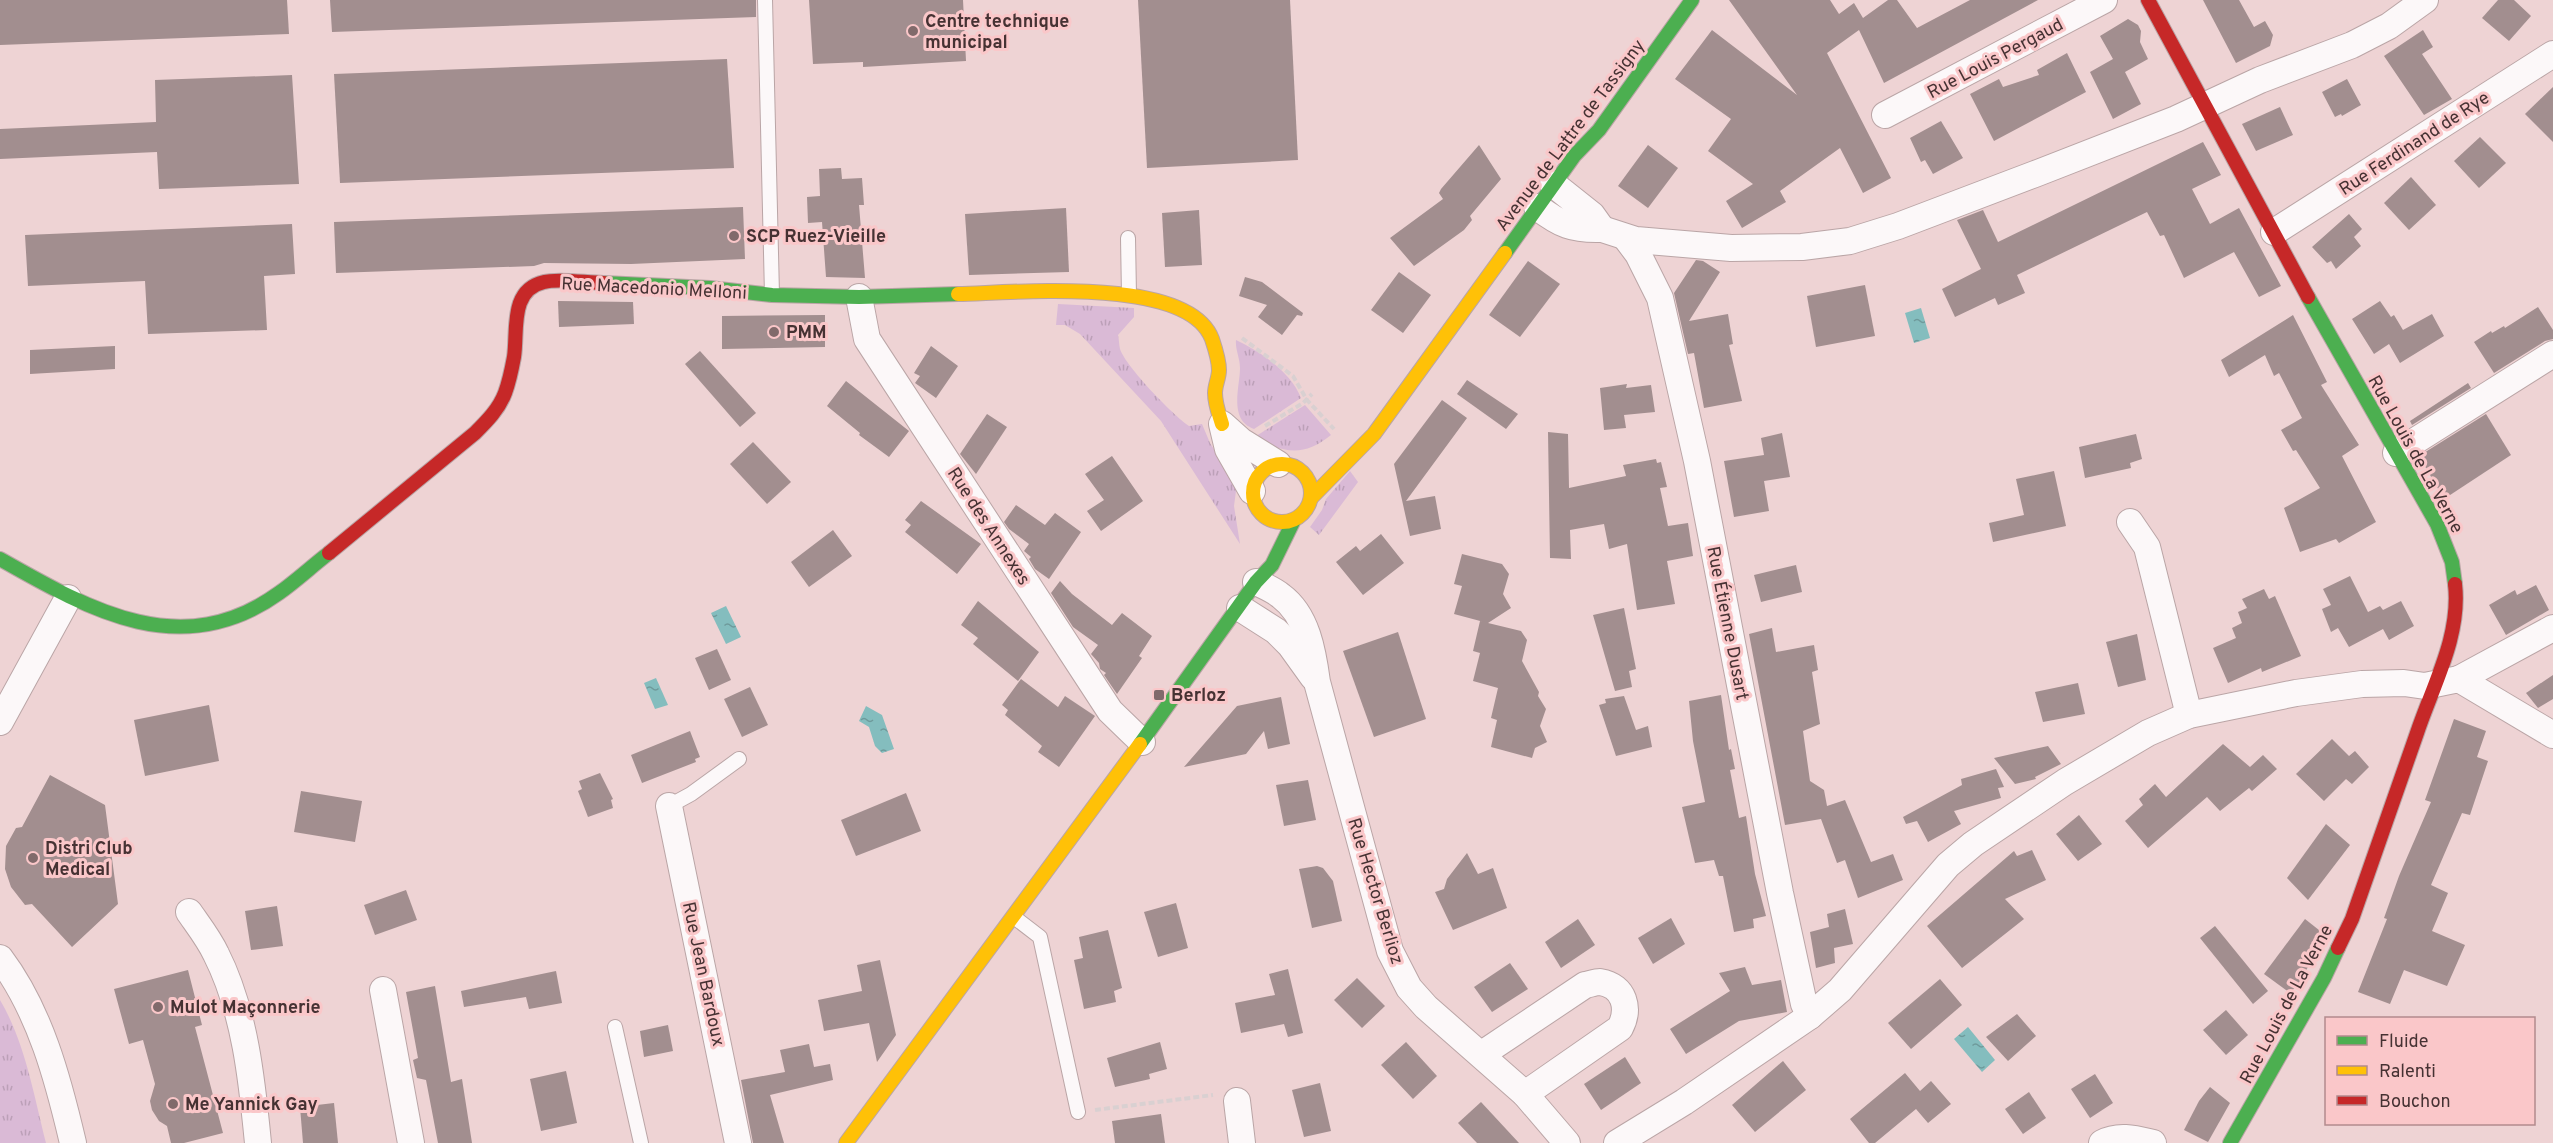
<svg xmlns="http://www.w3.org/2000/svg" width="2553" height="1143" font-family="Overpass,sans-serif">
  <defs>
    <pattern id="grass-tufts" width="24" height="20" patternUnits="userSpaceOnUse" patternTransform="scale(1.5)"><rect width="24" height="20" fill="#dabad6"/><path d="M3 7l-1-3M5 7V3M7 7l1-3M15 17l-1-3M17 17v-4M19 17l1-3" fill="none" stroke="#bca0b8"/></pattern>
    <pattern id="water-ripples" width="26" height="14" patternUnits="userSpaceOnUse" patternTransform="scale(1.5)"><rect width="26" height="14" fill="#84bdbe"/><path d="M2 4q2-2 4 0t4 0M15 11q2-2 4 0t4 0" fill="none" stroke="#6e9a9b"/></pattern>
  </defs>
  <rect width="100%" height="100%" fill="#eed3d4"/>
  <g fill="url(#grass-tufts)">
    <path d="M1058,304L1134,308V317L1118,335C1119,339 1119,345 1120,349C1126,367 1173,415 1189,426L1202,424L1210,443L1234,481L1236,491L1234,506L1240,544L1161,421L1080,334L1065,325H1056Z"/>
    <path d="M1236,340C1261,352 1291,372 1301,398L1254,429C1228,420 1240,387 1240,368C1240,358 1235,349 1236,340Z"/>
    <path d="M1305,405L1331,435C1303,458 1284,452 1253,438Z"/>
    <polygon points="1350,471 1358,482 1319,535 1310,527 1322,510 1326,499"/>
    <path d="M0,1000C25,1042 34,1096 46,1143H0Z"/>
  </g>
  <g fill="url(#water-ripples)">
    <polygon points="1921,308 1930,338 1914,343 1905,313"/>
    <polygon points="726,606 741,637 726,644 711,613"/>
    <polygon points="656,678 668,705 655,709 644,683"/>
    <polygon points="866,706 882,715 894,749 882,753 875,746 869,727 859,721"/>
    <polygon points="1968,1027 1995,1060 1982,1072 1954,1039"/>
  </g>
  <g fill="#a28e8f">
    <polygon points="0,0 287,0 289,34 0,45"/>
    <polygon points="330,0 756,0 756,17 332,32"/>
    <polygon points="809,0 963,0 966,61 863,67 863,62 813,64"/>
    <polygon points="1138,0 1290,0 1298,160 1147,168"/>
    <polygon points="1729,0 1830,0 1839,14 1854,3 1863,18 1888,0 1897,0 1917,28 1970,0 2038,0 1884,83 1859,30 1827,53 1891,178 1863,193 1840,148 1780,191 1786,202 1742,228 1726,201 1753,184 1708,151 1731,119 1675,79 1712,30 1797,95"/>
    <polygon points="2203,0 2239,0 2254,27 2265,21 2273,35 2270,46 2236,63"/>
    <polygon points="2498,0 2514,0 2531,16 2509,41 2482,18"/>
    <polygon points="2128,19 2138,25 2141,31 2140,42 2148,59 2125,72 2141,104 2113,119 2090,72 2113,59 2100,36"/>
    <polygon points="2423,30 2433,47 2422,54 2452,99 2424,115 2384,56"/>
    <polygon points="2067,53 2086,92 1994,141 1970,94 1999,79 2003,87 2039,75 2037,70"/>
    <polygon points="727,59 734,168 340,183 334,74"/>
    <polygon points="292,75 299,184 159,189 157,152 0,159 0,129 156,122 155,80"/>
    <polygon points="2347,79 2361,105 2342,116 2341,114 2335,117 2322,92"/>
    <polygon points="2553,87 2553,142 2525,114"/>
    <polygon points="2280,107 2293,135 2256,151 2242,124"/>
    <polygon points="1941,121 1963,158 1933,174 1925,160 1921,162 1910,138"/>
    <polygon points="2480,137 2506,163 2479,188 2454,161"/>
    <polygon points="2203,142 2221,175 2192,189 2210,224 2239,208 2281,286 2259,297 2234,252 2184,278 2164,235 2160,236 2147,212 2017,275 2025,293 1998,305 1995,298 1955,317 1942,289 1981,269 1957,220 1983,210 1998,242"/>
    <polygon points="1479,145 1501,179 1470,216 1472,220 1464,230 1414,266 1390,238 1443,199 1439,193 1441,189"/>
    <polygon points="1648,145 1678,168 1648,208 1618,186"/>
    <polygon points="841,168 842,179 862,178 864,205 859,205 865,278 826,277 822,222 808,223 807,197 820,196 819,169"/>
    <polygon points="2411,177 2436,205 2409,230 2384,203"/>
    <polygon points="743,207 745,259 631,264 544,263 534,266 336,273 334,222"/>
    <polygon points="1066,208 1069,272 969,275 965,214"/>
    <polygon points="1199,210 1202,265 1165,267 1162,213"/>
    <polygon points="2349,214 2362,229 2354,237 2361,246 2336,269 2331,261 2327,263 2312,247"/>
    <polygon points="292,224 295,274 264,276 267,330 148,334 145,281 28,286 25,235"/>
    <polygon points="1696,260 1703,261 1720,272 1689,321 1728,314 1733,344 1729,345 1742,401 1704,408 1694,353 1688,354 1674,293"/>
    <polygon points="1528,261 1560,284 1520,337 1489,315"/>
    <polygon points="1399,272 1431,295 1403,333 1371,310"/>
    <polygon points="1245,277 1262,282 1303,313 1302,316 1297,315 1282,335 1258,317 1267,305 1239,296"/>
    <polygon points="1865,285 1875,336 1816,347 1807,296"/>
    <polygon points="558,301 633,302 634,324 559,327"/>
    <polygon points="2380,301 2391,317 2394,315 2403,330 2432,314 2444,336 2400,363 2389,344 2374,354 2352,319"/>
    <polygon points="2538,307 2553,330 2553,339 2545,341 2494,373 2474,342 2491,331 2492,333 2504,326 2505,328"/>
    <polygon points="825,315 825,347 722,349 722,316"/>
    <polygon points="2293,315 2327,382 2321,385 2359,445 2342,456 2376,522 2339,543 2336,539 2300,552 2284,508 2320,488 2296,450 2293,451 2281,430 2302,418 2279,373 2274,376 2265,355 2229,377 2221,360"/>
    <polygon points="115,346 115,369 30,374 30,350"/>
    <polygon points="931,346 958,366 936,398 915,383 920,376 914,373"/>
    <polygon points="700,351 756,413 740,427 685,364"/>
    <polygon points="1467,380 1518,414 1506,429 1457,394"/>
    <polygon points="846,381 909,431 889,457 859,435 860,433 827,406"/>
    <polygon points="2468,383 2471,388 2412,425 2410,421"/>
    <polygon points="1627,384 1626,388 1651,385 1655,412 1624,415 1626,428 1604,430 1600,388"/>
    <polygon points="1442,400 1467,418 1406,501 1435,496 1441,529 1410,536 1394,464"/>
    <polygon points="987,414 1007,427 976,474 960,454"/>
    <polygon points="2486,414 2511,455 2444,499 2419,456"/>
    <polygon points="1548,432 1568,434 1569,488 1626,476 1623,465 1656,459 1657,463 1661,462 1667,487 1660,488 1668,526 1688,523 1693,556 1667,561 1675,604 1637,610 1627,544 1609,549 1604,524 1570,530 1571,559 1550,558"/>
    <polygon points="1782,433 1790,477 1764,481 1769,511 1734,517 1724,461 1764,455 1761,438"/>
    <polygon points="2136,434 2142,459 2130,463 2131,468 2085,478 2079,447"/>
    <polygon points="753,442 791,482 767,504 730,464"/>
    <polygon points="1112,456 1143,501 1101,531 1087,511 1104,500 1085,474"/>
    <polygon points="2054,471 2066,526 1993,542 1989,523 2024,515 2016,479"/>
    <polygon points="921,501 981,544 957,574 905,532 911,525 905,520"/>
    <polygon points="1016,505 1045,525 1055,513 1081,532 1049,579 1035,569 1029,559 1031,557 1024,551 1029,544 1009,529 1004,522"/>
    <polygon points="833,530 852,556 809,587 791,562"/>
    <polygon points="1381,534 1404,563 1363,595 1336,562 1356,546 1360,551"/>
    <polygon points="1462,554 1502,564 1509,574 1503,594 1511,608 1488,623 1521,631 1527,640 1522,661 1539,692 1538,696 1546,709 1540,726 1547,742 1535,748 1532,758 1491,747 1497,720 1491,718 1498,688 1473,681 1480,653 1473,651 1480,621 1484,622 1454,614 1462,586 1454,584"/>
    <polygon points="1796,565 1802,592 1761,602 1754,575"/>
    <polygon points="2350,576 2368,612 2380,606 2383,610 2401,601 2414,626 2389,640 2383,629 2349,647 2338,628 2331,632 2322,609 2331,605 2323,589"/>
    <polygon points="1060,581 1072,594 1112,625 1122,613 1152,636 1139,656 1142,658 1117,694 1104,675 1106,673 1100,669 1099,663 1091,654 1098,645 1073,627 1051,593"/>
    <polygon points="2536,585 2549,610 2506,635 2489,605 2515,590 2517,595"/>
    <polygon points="2264,589 2269,599 2275,596 2301,656 2262,672 2261,668 2228,683 2213,648 2236,638 2232,628 2242,623 2238,612 2247,608 2242,599"/>
    <polygon points="978,601 1039,652 1018,681 973,644 978,638 961,625"/>
    <polygon points="1624,608 1636,669 1629,671 1632,687 1615,691 1593,615"/>
    <polygon points="1772,628 1776,652 1814,645 1818,670 1812,672 1820,724 1803,731 1810,781 1824,790 1827,806 1845,800 1871,862 1893,854 1903,880 1858,898 1845,860 1837,863 1821,819 1785,825 1749,634"/>
    <polygon points="1398,632 1426,719 1374,737 1343,651"/>
    <polygon points="2137,634 2146,680 2118,687 2106,642"/>
    <polygon points="717,649 731,680 709,690 695,658"/>
    <polygon points="2553,675 2553,699 2538,708 2526,693"/>
    <polygon points="1021,679 1058,707 1065,696 1095,716 1059,767 1038,752 1042,746 1005,715 1008,710 1002,705"/>
    <polygon points="2078,683 2085,714 2043,722 2035,692"/>
    <polygon points="750,687 768,725 742,737 724,699"/>
    <polygon points="1721,695 1729,750 1731,749 1735,769 1730,770 1739,818 1746,816 1755,874 1766,916 1753,919 1754,928 1734,932 1723,876 1719,876 1714,860 1695,863 1682,807 1705,802 1693,741 1689,701"/>
    <polygon points="1624,696 1636,730 1648,726 1652,747 1616,756 1599,705 1606,703 1605,699"/>
    <polygon points="1281,697 1290,744 1268,749 1264,731 1246,754 1184,767 1237,706"/>
    <polygon points="209,705 219,761 145,776 134,720"/>
    <polygon points="2454,719 2486,731 2477,757 2488,761 2470,815 2462,813 2431,885 2448,893 2432,931 2465,945 2447,986 2404,970 2390,1004 2358,992 2387,919 2384,918 2399,876 2431,802 2425,800"/>
    <polygon points="690,731 700,757 695,759 696,762 642,783 631,755"/>
    <polygon points="2332,739 2349,756 2355,751 2369,767 2352,784 2346,779 2324,801 2296,774"/>
    <polygon points="2223,744 2250,767 2263,755 2277,769 2252,791 2249,788 2220,811 2207,797 2148,848 2125,821 2143,805 2139,799 2155,784 2166,797"/>
    <polygon points="2048,746 2061,764 2035,777 2036,779 2015,784 1994,758"/>
    <polygon points="1996,769 2004,787 1998,788 2001,798 1954,811 1961,824 1928,842 1917,821 1906,824 1903,817 1962,785 1961,779"/>
    <polygon points="600,773 613,799 611,800 613,808 588,817 578,791 582,789 579,781"/>
    <polygon points="50,775 105,805 118,904 72,947 32,904 25,905 11,887 5,869 6,846 16,828 22,827"/>
    <polygon points="1308,780 1316,820 1284,826 1276,785"/>
    <polygon points="301,791 362,801 355,842 294,832"/>
    <polygon points="906,793 921,831 856,856 841,820"/>
    <polygon points="2079,815 2102,844 2078,861 2056,834"/>
    <polygon points="2326,824 2350,845 2308,900 2287,878"/>
    <polygon points="2032,850 2046,880 2005,899 2024,919 1962,968 1927,926 2014,851 2017,856"/>
    <polygon points="1467,853 1478,874 1493,868 1507,908 1453,930 1435,892 1444,889 1447,879"/>
    <polygon points="1317,866 1323,868 1333,881 1342,921 1312,928 1299,869"/>
    <polygon points="406,890 417,920 375,935 364,905"/>
    <polygon points="1176,903 1188,948 1158,957 1144,912"/>
    <polygon points="277,906 283,946 251,950 245,911"/>
    <polygon points="1845,909 1853,944 1834,948 1835,963 1816,968 1810,932 1829,927 1827,914"/>
    <polygon points="1671,918 1685,944 1653,964 1638,938"/>
    <polygon points="1578,919 1595,945 1561,968 1545,942"/>
    <polygon points="2305,919 2324,934 2301,981 2290,993 2264,974"/>
    <polygon points="2215,926 2268,991 2253,1004 2200,938"/>
    <polygon points="1108,930 1122,988 1114,991 1116,1002 1084,1009 1074,960 1083,958 1079,937"/>
    <polygon points="880,960 896,1035 877,1062 869,1023 824,1031 818,1000 862,991 857,965"/>
    <polygon points="1510,963 1528,989 1492,1012 1474,987"/>
    <polygon points="1745,967 1752,985 1781,980 1787,1012 1739,1021 1686,1054 1670,1029 1730,991 1719,973"/>
    <polygon points="1288,969 1303,1033 1288,1037 1284,1024 1241,1033 1235,1003 1275,995 1269,974"/>
    <polygon points="188,970 202,1025 195,1027 223,1133 184,1143 171,1143 167,1126 159,1121 152,1110 150,1101 155,1084 143,1040 129,1044 114,989"/>
    <polygon points="556,971 562,1003 529,1009 526,997 464,1007 461,991"/>
    <polygon points="1357,978 1385,1006 1362,1028 1334,1000"/>
    <polygon points="1940,979 1962,1005 1911,1049 1888,1023"/>
    <polygon points="435,986 451,1082 462,1079 472,1143 438,1143 426,1080 417,1078 413,1060 418,1058 406,992"/>
    <polygon points="2226,1010 2248,1035 2226,1055 2203,1030"/>
    <polygon points="2017,1014 2036,1036 2008,1061 1986,1037"/>
    <polygon points="668,1025 673,1051 644,1057 640,1031"/>
    <polygon points="1160,1042 1167,1069 1149,1074 1150,1079 1115,1087 1107,1058"/>
    <polygon points="1406,1042 1437,1076 1413,1099 1381,1065"/>
    <polygon points="809,1044 814,1067 830,1064 833,1080 770,1095 784,1143 753,1143 741,1080 785,1072 780,1050"/>
    <polygon points="1625,1057 1641,1083 1601,1110 1584,1084"/>
    <polygon points="1783,1061 1806,1090 1755,1132 1732,1105"/>
    <polygon points="566,1071 577,1123 541,1131 530,1079"/>
    <polygon points="1905,1073 1920,1091 1931,1081 1951,1104 1928,1123 1916,1109 1875,1143 1869,1143 1850,1119"/>
    <polygon points="2095,1074 2113,1103 2090,1118 2071,1089"/>
    <polygon points="1320,1083 1331,1131 1304,1137 1292,1090"/>
    <polygon points="2210,1087 2230,1103 2208,1142 2184,1130 2199,1101"/>
    <polygon points="2029,1092 2046,1118 2023,1134 2005,1109"/>
    <polygon points="1481,1102 1519,1143 1477,1143 1458,1123"/>
    <polygon points="334,1103 338,1143 303,1143 300,1107"/>
    <polygon points="1161,1114 1165,1143 1115,1143 1112,1121"/>
  </g>
  <g fill="none" stroke-linecap="round" stroke-linejoin="round">
    <g stroke="#baa5a6" stroke-width="16">
      <g id="lane">
        <polyline points="765,0 772,295"/>
        <polyline points="1128,238 1129,295"/>
        <polyline points="669,806 691,794 739,759"/>
        <polyline points="1014,917 1040,937 1078,1112"/>
        <polyline points="615,1027 641,1143"/>
      </g>
    </g>
    <g stroke="#baa5a6" stroke-width="28">
      <g id="street">
        <polyline points="1885,115 2104,0"/>
        <path d="M1537,207C1561,225 1572,230 1602,229L1592,215L1553,184"/>
        <polyline points="1602,229 1636,240 1731,248 1802,247 1850,241 1898,226 2035,174 2176,119 2260,80 2352,45 2389,26 2425,0"/>
        <polyline points="2274,232 2553,54"/>
        <polyline points="1626,238 1638,254 1660,298 1697,461 1780,893 1804,1004 1810,1016"/>
        <polyline points="859,297 867,339 1110,711 1142,742"/>
        <polyline points="2396,453 2553,354"/>
        <polyline points="1252,491 1228,449 1222,424 1241,441 1278,464"/>
        <polyline points="2130,522 2147,547 2189,715"/>
        <path d="M1256,582C1264,586 1274,590 1281,596C1307,615 1313,652 1317,682L1390,951L1409,988L1426,1007L1525,1094L1567,1143"/>
        <polyline points="1240,608 1276,631 1290,645 1313,677"/>
        <polyline points="2459,679 2553,628"/>
        <polyline points="0,722 68,598"/>
        <polyline points="669,806 738,1143"/>
        <path d="M189,912C198,925 209,939 216,954C245,1011 252,1081 258,1143"/>
        <path d="M0,958C40,1011 58,1079 73,1143"/>
        <polyline points="383,990 411,1143"/>
        <path d="M1482,1054L1585,985C1590,984 1596,982 1600,982C1625,986 1630,1009 1620,1028L1525,1094"/>
        <polyline points="1237,1101 1242,1143"/>
        <polyline points="1617,1143 1684,1102 1810,1016 1840,990 1948,865 1973,844 2065,782 2148,733 2189,715 2296,693 2362,684 2404,683 2425,686 2459,679 2553,735"/>
        <path d="M2102,1143C2119,1134 2136,1139 2153,1143"/>
      </g>
    </g>
    <g stroke="#baa5a6" stroke-width="16">
      <g id="fast">
        <polyline points="1505,253 1574,156 1599,130 1692,0"/>
        <polyline points="604,283 710,288 772,295 859,297 958,294"/>
        <polyline points="2308,297 2437,524 2452,562 2455,584"/>
        <path d="M0,559C90,610 182,663 279,593C296,581 312,566 329,553"/>
        <polyline points="1140,744 1256,582 1272,565 1294,520"/>
        <polyline points="2230,1143 2324,978 2338,948"/>
      </g>
    </g>
    <g stroke="#baa5a6" stroke-width="16">
      <g id="slow">
        <path d="M958,294C1013,293 1188,275 1212,339C1215,348 1219,361 1219,370C1219,378 1215,385 1215,393C1215,404 1219,414 1222,424"/>
        <circle cx="1282" cy="493" r="29"/>
        <polyline points="1311,498 1374,434 1505,253"/>
        <polyline points="846,1143 1140,744"/>
      </g>
    </g>
    <g stroke="#baa5a6" stroke-width="16">
      <g id="jam">
        <polyline points="2148,0 2308,297"/>
        <path d="M329,553L475,433C487,421 499,409 505,393C509,382 512,368 514,357C518,331 509,290 544,282C559,278 587,283 604,283"/>
        <path d="M2338,948L2352,919C2374,857 2395,795 2417,733C2433,685 2461,636 2455,584"/>
      </g>
    </g>
    <g stroke="#d9d0d1" stroke-width="4" stroke-dasharray="6 3" stroke-linecap="butt">
      <polyline points="1242,338 1293,376 1307,400 1334,429"/>
      <polyline points="1265,426 1303,403 1312,394"/>
      <polyline points="1095,1110 1213,1095"/>
    </g>
    <use href="#lane" stroke="#fcf8f9" stroke-width="14"/>
    <use href="#street" stroke="#fcf8f9" stroke-width="26"/>
    <use href="#fast" stroke="#4caf50" stroke-width="14"/>
    <use href="#slow" stroke="#ffc107" stroke-width="14"/>
    <use href="#jam" stroke="#c62828" stroke-width="14"/>
  </g>
  <g fill="#816a6b" stroke="#fac7c9" stroke-width="2">
    <circle cx="913" cy="31" r="6"/>
    <circle cx="734" cy="236" r="6"/>
    <circle cx="774" cy="332" r="6"/>
    <rect x="1153" y="689" width="12" height="12" rx="3"/>
    <circle cx="33" cy="858" r="6"/>
    <circle cx="158" cy="1007" r="6"/>
    <circle cx="173" cy="1104" r="6"/>
  </g>
  <g text-anchor="middle" stroke-width="6" stroke-linejoin="round" paint-order="stroke">
    <g font-size="18" font-weight="bold" fill="#463233" stroke="#fac7c9" text-anchor="start">
      <text x="925" y="27">Centre technique<tspan x="925" dy="21">municipal</tspan></text>
      <text x="746" y="242">SCP Ruez-Vieille</text>
      <text x="786" y="338">PMM</text>
      <text x="1171" y="701">Berloz</text>
      <text x="45" y="854">Distri Club<tspan x="45" dy="21">Medical</tspan></text>
      <text x="170" y="1013">Mulot Maçonnerie</text>
      <text x="185" y="1110">Me Yannick Gay</text>
    </g>
    <g font-size="18" fill="#463233" stroke="#fac7c9">
      <text transform="translate(1995 58) rotate(-28)" y="6">Rue Louis Pergaud</text>
      <text transform="translate(1570 135) rotate(-53)" y="6">Avenue de Lattre de Tassigny</text>
      <text transform="translate(2414 143) rotate(-33)" y="6">Rue Ferdinand de Rye</text>
      <text transform="translate(654 288) rotate(3)" y="6">Rue Macedonio Melloni</text>
      <text transform="translate(2416 454) rotate(61)" y="6">Rue Louis de La Verne</text>
      <text transform="translate(989 526) rotate(57)" y="6">Rue des Annexes</text>
      <text transform="translate(1728 623) rotate(79)" y="6">Rue Étienne Dusart</text>
      <text transform="translate(1376 891) rotate(73)" y="6">Rue Hector Berlioz</text>
      <text transform="translate(704 974) rotate(78)" y="6">Rue Jean Bardoux</text>
      <text transform="translate(2286 1004) rotate(-62)" y="6">Rue Louis de La Verne</text>
    </g>
  </g>
  <rect x="2325" y="1017" width="210" height="108" fill="#fac7c9" stroke="#b28b8d" stroke-width="1.5"/>
  <rect x="2337" y="1036" width="30" height="9" fill="#4caf50" stroke="#b28b8d" stroke-width="1.5"/>
  <text x="2379" y="1047" font-size="18" fill="#463233">Fluide</text>
  <rect x="2337" y="1066" width="30" height="9" fill="#ffc107" stroke="#b28b8d" stroke-width="1.5"/>
  <text x="2379" y="1077" font-size="18" fill="#463233">Ralenti</text>
  <rect x="2337" y="1096" width="30" height="9" fill="#c62828" stroke="#b28b8d" stroke-width="1.5"/>
  <text x="2379" y="1107" font-size="18" fill="#463233">Bouchon</text>
</svg>
